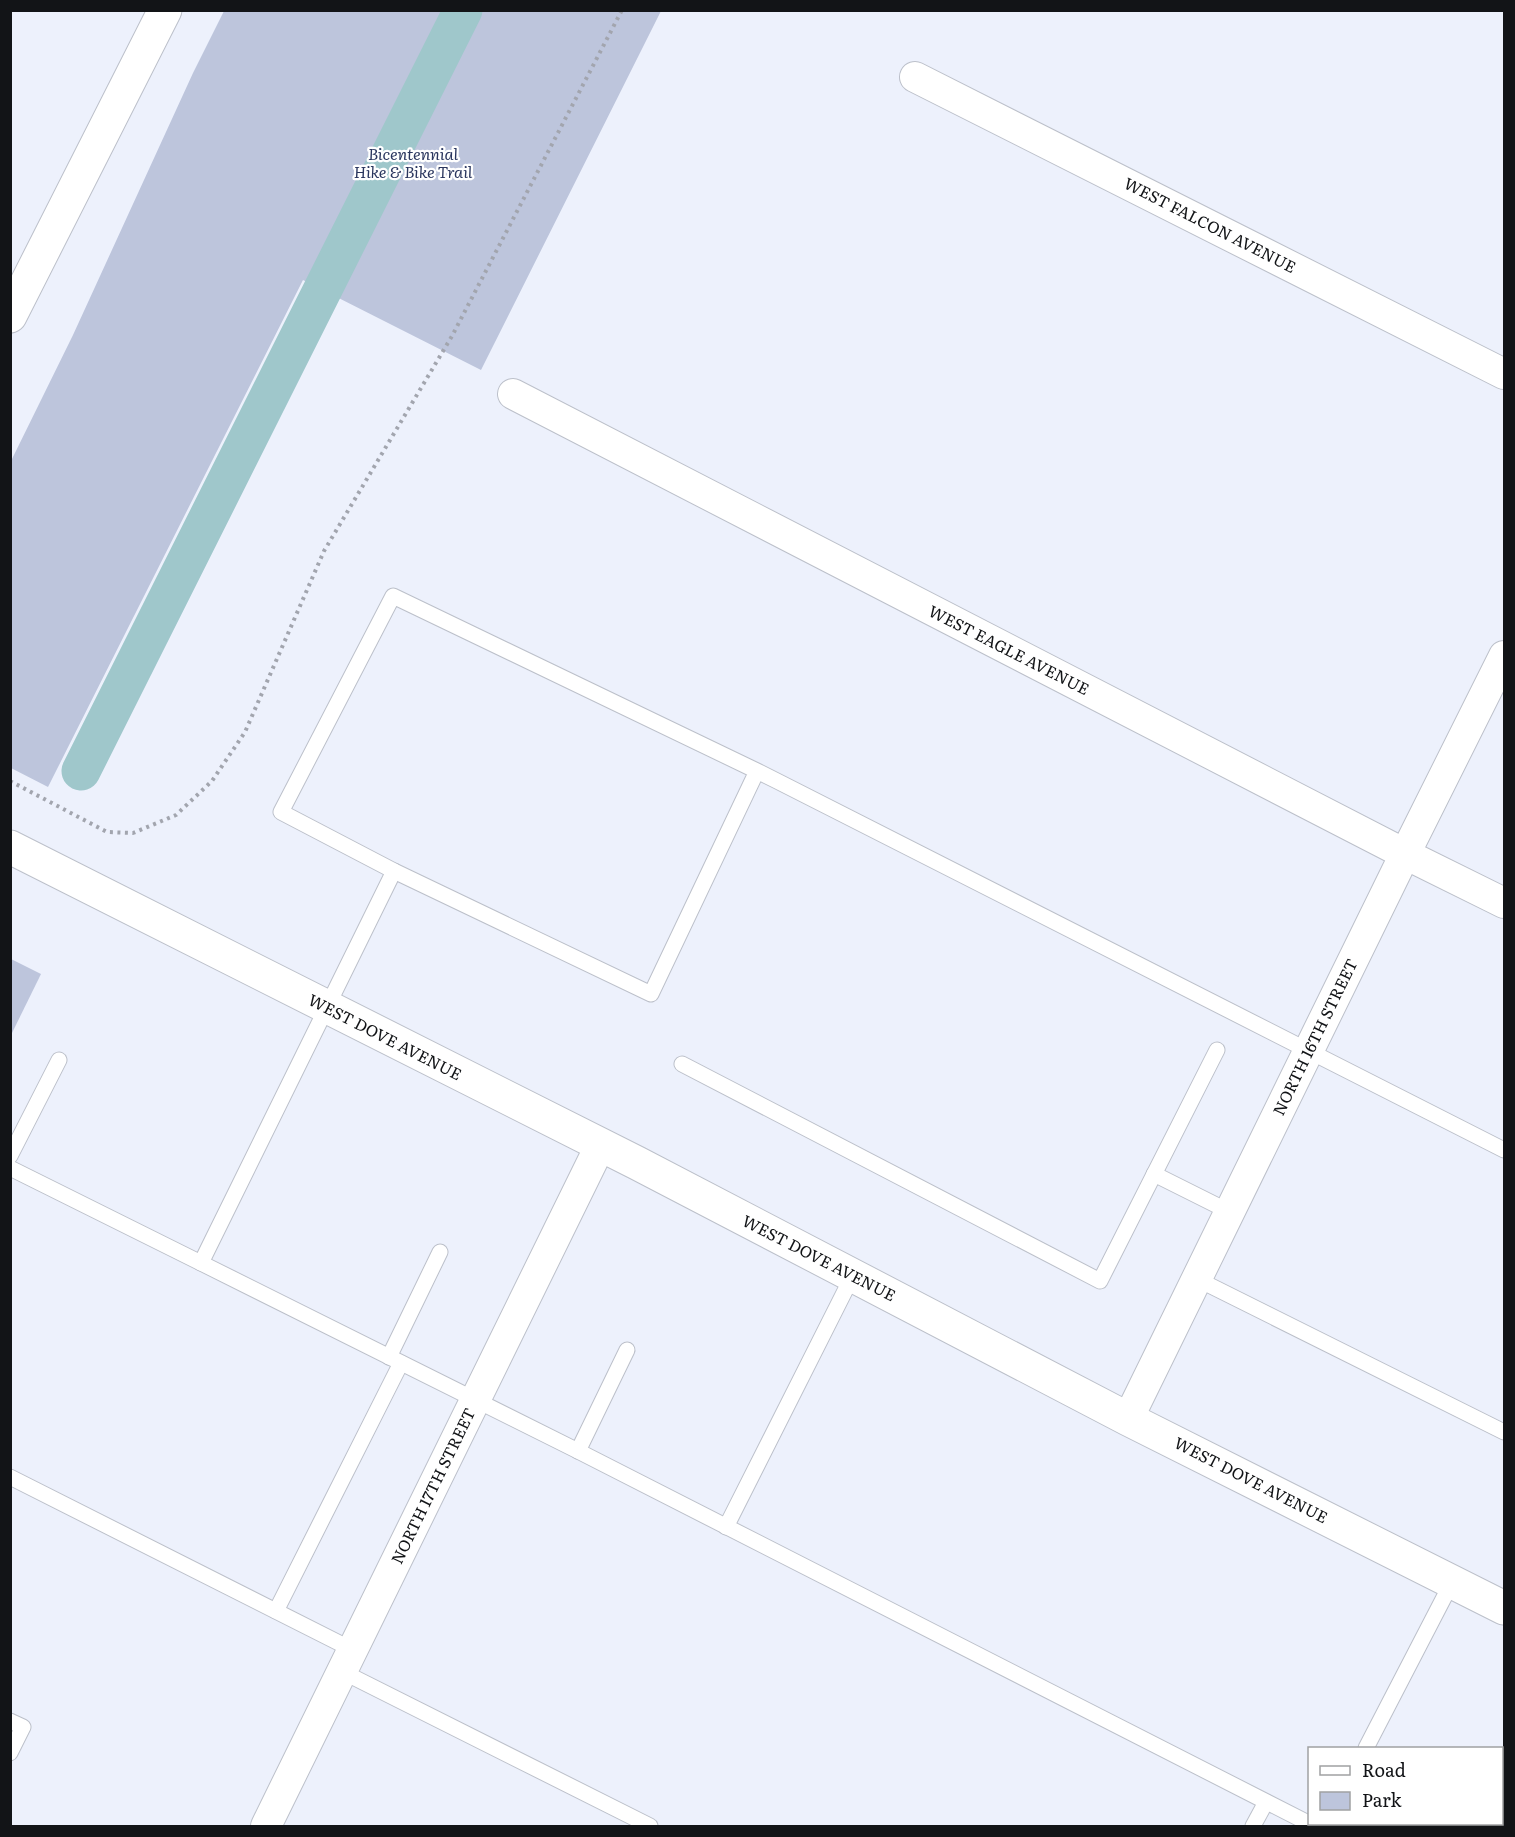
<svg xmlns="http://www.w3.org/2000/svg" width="1515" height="1837" font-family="Literata,serif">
  <rect width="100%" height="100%" fill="#edf1fc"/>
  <g fill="#bdc5dc">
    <polygon points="224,11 661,11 481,370 303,280 48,787 11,768 11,461 73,335 193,73"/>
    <polygon points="11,959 41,974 11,1035"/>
  </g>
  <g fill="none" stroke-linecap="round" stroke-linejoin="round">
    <polyline stroke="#9fc7cb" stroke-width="39" points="81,771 463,10"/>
    <g stroke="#bcc0ca" stroke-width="17">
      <g id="service">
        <polyline points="757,771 651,994 394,871 281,812 393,596 757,771 777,781 1504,1150"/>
        <polyline points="394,871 201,1263 578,1451 1314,1826"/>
        <polyline points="682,1064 1100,1281 1217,1050"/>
        <polyline points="10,1156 59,1060"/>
        <polyline points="10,1168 201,1263"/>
        <polyline points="1154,1174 1230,1212"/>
        <polyline points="1197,1279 1504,1432"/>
        <polyline points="389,1357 440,1252"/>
        <polyline points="578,1451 627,1350"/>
        <polyline points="10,1477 353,1650"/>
        <polyline points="726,1527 853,1275"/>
        <polyline points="276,1611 401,1363"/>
        <polyline points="343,1672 650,1826"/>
        <polyline points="10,1721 23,1727 10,1753"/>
        <polyline points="1366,1748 1452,1582"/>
        <polyline points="1253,1826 1266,1802"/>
        <polyline points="1326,1826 1328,1824"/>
      </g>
    </g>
    <g stroke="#bcc0ca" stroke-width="32">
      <g id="minor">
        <polyline points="915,77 1504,374"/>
        <polyline points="513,394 1405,854 1504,903"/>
        <polyline points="1128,1419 1405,854 1504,656"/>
        <polyline points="266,1826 600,1146"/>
      </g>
    </g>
    <g stroke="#bcc0ca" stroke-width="35">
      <g id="secondary">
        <polyline points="10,316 165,10"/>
        <polyline points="10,847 637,1163 1128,1419 1504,1608"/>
      </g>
    </g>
    <polyline stroke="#a2a5ae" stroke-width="4" stroke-dasharray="3 4.5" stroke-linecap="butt" points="10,781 107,832 133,833 176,815 212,781 245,732 324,551 452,336 622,10"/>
    <use href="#service" stroke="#fff" stroke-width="15"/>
    <use href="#minor" stroke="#fff" stroke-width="30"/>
    <use href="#secondary" stroke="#fff" stroke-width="33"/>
  </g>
  <g text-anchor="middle" stroke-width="4.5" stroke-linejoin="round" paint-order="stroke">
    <g font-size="16" font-style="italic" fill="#2a365e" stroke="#fff">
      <text x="413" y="160">Bicentennial<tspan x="413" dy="18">Hike &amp; Bike Trail</tspan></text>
    </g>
    <g font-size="16" fill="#121417" stroke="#fff">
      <text transform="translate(1210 225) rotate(27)" y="6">WEST FALCON AVENUE</text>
      <text transform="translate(1009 650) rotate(27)" y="6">WEST EAGLE AVENUE</text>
      <text transform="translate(385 1037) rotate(27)" y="6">WEST DOVE AVENUE</text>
      <text transform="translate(1315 1037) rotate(-64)" y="6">NORTH 16TH STREET</text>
      <text transform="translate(819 1258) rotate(27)" y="6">WEST DOVE AVENUE</text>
      <text transform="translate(1251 1480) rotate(27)" y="6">WEST DOVE AVENUE</text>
      <text transform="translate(433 1486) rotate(-64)" y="6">NORTH 17TH STREET</text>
    </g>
  </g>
  <rect width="1515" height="1837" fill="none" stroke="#121417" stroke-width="24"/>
  <rect x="1308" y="1747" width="195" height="78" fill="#ffffff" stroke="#a0a1a2" stroke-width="1.5"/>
  <rect x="1320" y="1766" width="30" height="9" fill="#ffffff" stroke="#a0a1a2" stroke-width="1.5"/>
  <text x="1362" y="1777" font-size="18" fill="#121417">Road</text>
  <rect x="1320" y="1792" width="30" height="18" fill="#bdc5dc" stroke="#a0a1a2" stroke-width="1.5"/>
  <text x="1362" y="1807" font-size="18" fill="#121417">Park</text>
</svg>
